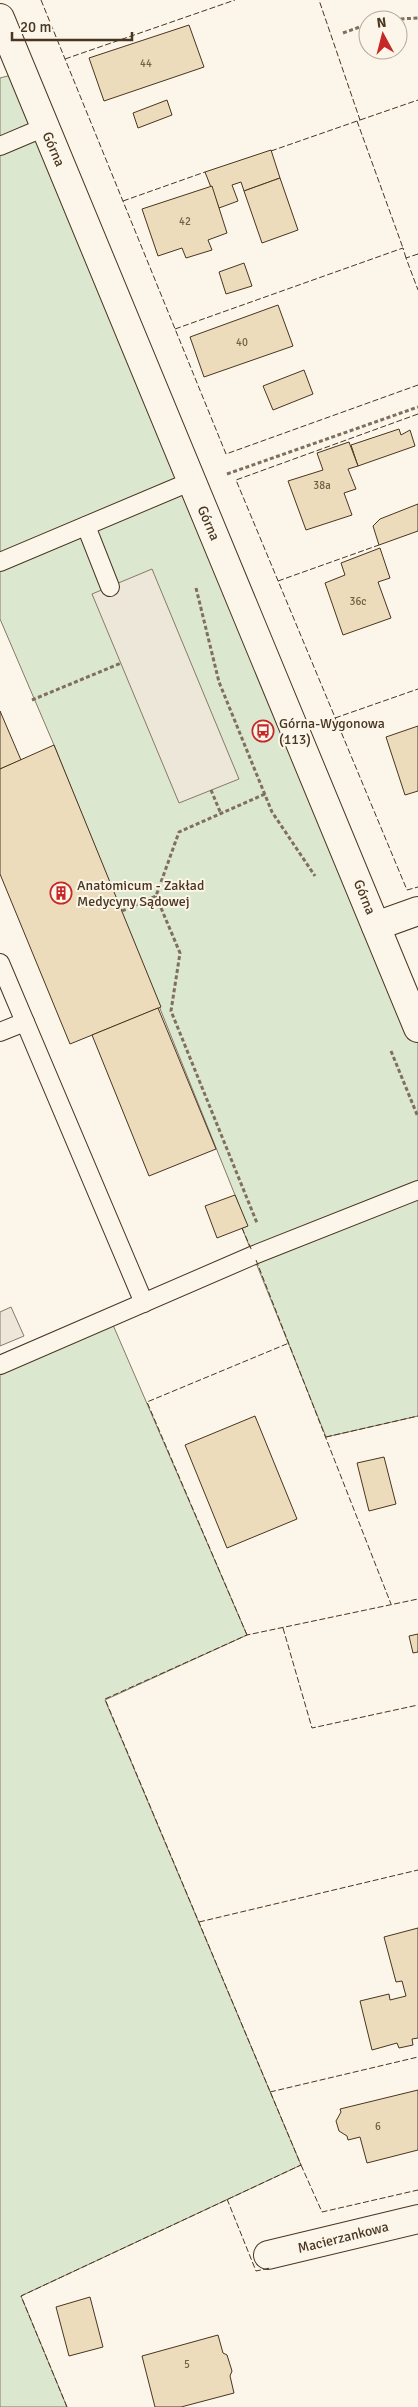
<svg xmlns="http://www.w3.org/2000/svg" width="418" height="2407" font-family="Signika,sans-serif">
  <rect width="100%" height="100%" fill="#fbf6e9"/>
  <g fill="#dce7d0" stroke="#887966">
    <polygon points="23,72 418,1028 418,1416 326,1437 242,1228 247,1226 235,1195 54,745 0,619 0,78"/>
    <polygon points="110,1318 247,1635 105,1700 301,2165 21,2296 67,2407 0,2407 0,1365"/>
  </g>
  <g fill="#ede7d9" stroke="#887966">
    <polygon points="152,569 239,779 179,803 92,594"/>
    <polygon points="11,1307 24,1336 0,1346 0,1312"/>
  </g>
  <g fill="#ecdcbc" stroke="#4a3520">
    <polygon points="189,25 204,67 104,101 89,58"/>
    <polygon points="167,100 172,115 138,128 133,113"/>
    <polygon points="271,150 280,178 244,191 241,182 232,185 238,201 219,208 205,172"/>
    <polygon points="280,178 298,230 262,243 244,191"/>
    <polygon points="212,186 227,233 208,240 212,250 186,258 182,248 158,256 142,209"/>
    <polygon points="244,263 252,286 226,294 219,272"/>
    <polygon points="278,305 293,346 204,377 190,337"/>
    <polygon points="304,370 313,394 273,410 263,386"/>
    <polygon points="399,429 401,435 410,430 415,446 358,466 351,445"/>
    <polygon points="349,442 358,466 348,469 356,489 344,493 352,515 306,530 288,481 323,470 317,453"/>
    <polygon points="418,504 418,531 379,545 373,526 380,519"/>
    <polygon points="380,548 390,578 378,582 391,618 343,635 325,583 345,575 341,563"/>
    <polygon points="0,711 21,760 0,769"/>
    <polygon points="418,726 418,791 405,795 386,737"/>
    <polygon points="54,745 161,1007 70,1044 0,874 0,769"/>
    <polygon points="158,1008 216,1149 149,1176 92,1035"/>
    <polygon points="235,1195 248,1226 217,1238 205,1206"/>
    <polygon points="255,1416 297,1519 227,1548 185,1445"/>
    <polygon points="384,1457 396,1504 369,1511 357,1463"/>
    <polygon points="418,1634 418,1652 413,1653 409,1636"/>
    <polygon points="418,1928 418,2038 412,2039 413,2045 399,2048 397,2043 372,2050 360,2001 389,1994 390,2000 406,1996 402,1981 396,1982 384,1937"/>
    <polygon points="418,2090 418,2150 367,2163 360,2137 348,2140 347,2136 339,2131 336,2121 341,2112 340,2109"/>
    <polygon points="90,2297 103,2347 69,2356 56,2307"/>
    <polygon points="218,2335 223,2353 227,2355 232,2371 230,2376 234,2393 181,2407 155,2407 142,2356"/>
  </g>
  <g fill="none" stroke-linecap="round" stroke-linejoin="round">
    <g stroke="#4a3520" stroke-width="20">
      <g id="service">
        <polyline points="0,146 45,127"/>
        <polyline points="86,526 110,587"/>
        <polyline points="0,562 192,481"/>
        <polyline points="0,963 144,1303"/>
        <polyline points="0,1032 25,1022"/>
        <polyline points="0,1365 254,1255 418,1190"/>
      </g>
    </g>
    <g stroke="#4a3520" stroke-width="30">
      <g id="minor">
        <polyline points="376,926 418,911"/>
        <polyline points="268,2255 418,2219"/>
      </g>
    </g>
    <g stroke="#4a3520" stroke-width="30">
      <polyline id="tertiary" points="0,18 418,1028"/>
    </g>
    <g stroke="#7f6f5c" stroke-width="3" stroke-dasharray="4 2.5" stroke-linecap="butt">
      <polyline points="381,20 418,18"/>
      <polyline points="343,33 368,24"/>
      <polyline points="227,474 418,407"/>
      <polyline points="196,588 219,682 272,812 315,876"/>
      <polyline points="32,700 121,663"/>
      <polyline points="211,790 221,814"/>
      <polyline points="156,896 180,953 171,1011 257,1223"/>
      <polyline points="122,911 156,896 179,832 265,794"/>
      <polyline points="391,1051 418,1117"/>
    </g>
    <use href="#service" stroke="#fbf6e9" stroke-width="18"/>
    <use href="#minor" stroke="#fbf6e9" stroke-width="28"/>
    <use href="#tertiary" stroke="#fbf6e9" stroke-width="28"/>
    <g stroke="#4a3520" stroke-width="1" stroke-dasharray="6 2.5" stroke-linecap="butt">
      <polyline points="41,0 226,454 418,385"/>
      <polyline points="65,59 235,0"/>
      <polyline points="360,120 418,100"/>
      <polyline points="357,121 403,248"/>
      <polyline points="271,151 360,120 319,0"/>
      <polyline points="123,201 205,172"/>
      <polyline points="418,254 406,258 418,290"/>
      <polyline points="175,329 403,248 406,258"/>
      <polyline points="418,414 236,480 407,890 418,887"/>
      <polyline points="278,581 379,545"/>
      <polyline points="335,718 418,689"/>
      <polyline points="242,1228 252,1251"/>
      <polyline points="256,1260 391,1604"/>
      <polyline points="326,1437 418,1416"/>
      <polyline points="283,1628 312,1728 418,1705"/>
      <polyline points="247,1635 147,1402 289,1343"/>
      <polyline points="199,1922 418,1870"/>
      <polyline points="270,2092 418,2057"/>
      <polyline points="301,2165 322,2212 418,2190"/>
      <polyline points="227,2199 256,2271 270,2268"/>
      <polyline points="67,2407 21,2296 301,2165 105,1699 247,1635 418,1599"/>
    </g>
  </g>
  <defs>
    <g id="bus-ring" transform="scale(1.125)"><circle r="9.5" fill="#fbf6e9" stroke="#c62828" stroke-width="1.5"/><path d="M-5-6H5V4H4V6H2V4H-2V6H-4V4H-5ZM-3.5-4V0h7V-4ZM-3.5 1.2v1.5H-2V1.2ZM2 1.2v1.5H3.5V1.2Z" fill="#c62828"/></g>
    <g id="building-ring" transform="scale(1.125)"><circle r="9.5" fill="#fbf6e9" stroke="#c62828" stroke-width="1.5"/><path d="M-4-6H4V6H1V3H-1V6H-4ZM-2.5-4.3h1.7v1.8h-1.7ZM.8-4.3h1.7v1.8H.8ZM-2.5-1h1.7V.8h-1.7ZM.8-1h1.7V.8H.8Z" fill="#c62828"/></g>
  </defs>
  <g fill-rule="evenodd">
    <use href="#bus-ring" x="263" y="731"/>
    <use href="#building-ring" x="61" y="893"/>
  </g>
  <g text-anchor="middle" stroke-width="4" stroke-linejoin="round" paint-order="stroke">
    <g font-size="11" fill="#725f47">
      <text x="146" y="67">44</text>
      <text x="185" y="225">42</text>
      <text x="242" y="346">40</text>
      <text x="322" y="489">38a</text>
      <text x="358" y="605">36c</text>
      <text x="378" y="2130">6</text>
      <text x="187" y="2368">5</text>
    </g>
    <g font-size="14" fill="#4a3520" stroke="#fbf6e9">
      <text transform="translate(54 149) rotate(67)" y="5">Górna</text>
      <text transform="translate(209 523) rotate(67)" y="5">Górna</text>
      <text transform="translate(365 897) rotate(68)" y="5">Górna</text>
      <text transform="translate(343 2237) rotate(-14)" y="5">Macierzankowa</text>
    </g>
    <g font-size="14" fill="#4a3520" stroke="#fbf6e9" text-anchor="start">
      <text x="279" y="728">Górna-Wygonowa<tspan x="279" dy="16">(113)</tspan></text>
      <text x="77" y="890">Anatomicum - Zakład<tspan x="77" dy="16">Medycyny Sądowej</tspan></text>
    </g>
  </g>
  <g transform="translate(383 35) rotate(353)"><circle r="24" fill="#fbf6e9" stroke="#b4a999"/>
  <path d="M0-4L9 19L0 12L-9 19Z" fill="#c62828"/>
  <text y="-8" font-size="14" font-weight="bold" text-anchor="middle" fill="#4a3520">N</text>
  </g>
  <path d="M12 32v8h120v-8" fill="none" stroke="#4a3520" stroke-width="2.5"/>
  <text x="20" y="32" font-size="15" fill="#4a3520" stroke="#fbf6e9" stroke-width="4" paint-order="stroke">20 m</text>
</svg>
